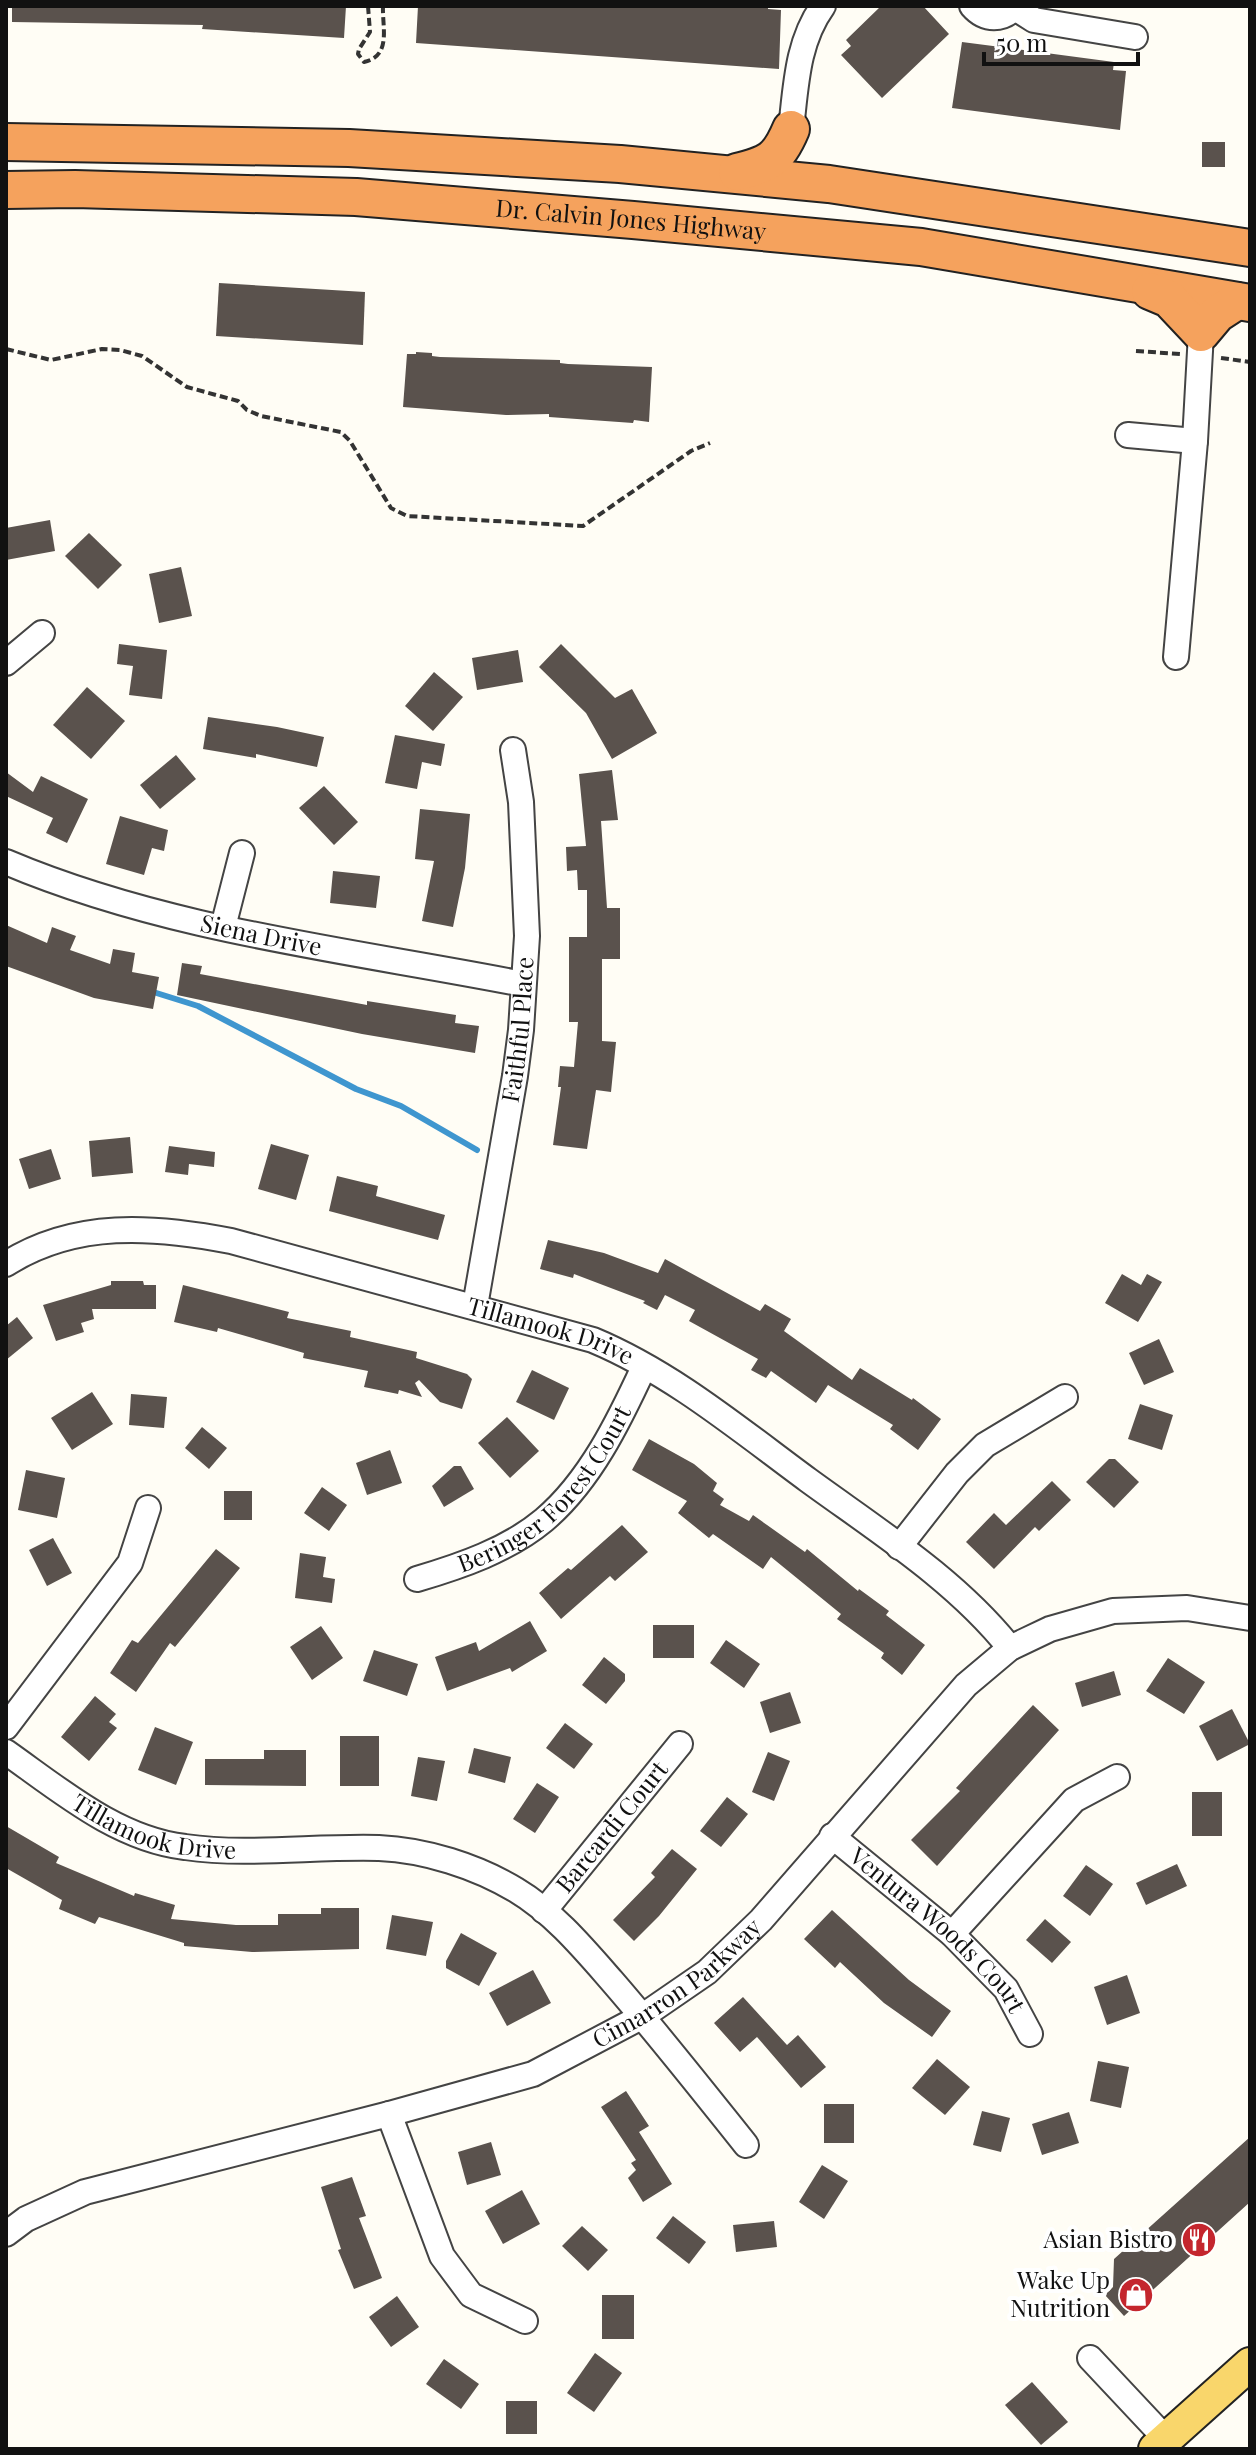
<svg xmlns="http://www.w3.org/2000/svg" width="1256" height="2455" font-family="'Playfair Display',serif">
  <rect width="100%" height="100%" fill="#fffdf5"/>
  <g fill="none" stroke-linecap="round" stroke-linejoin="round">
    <polyline stroke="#3f96cf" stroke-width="6" points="150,991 198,1006 356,1089 401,1106 477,1150"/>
  </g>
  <g fill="#5a524d">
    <polygon points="12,6 346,6 344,38 202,29 203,25 12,22"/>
    <polygon points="418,6 768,6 768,9 781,10 779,69 416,43"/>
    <polygon points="881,6 923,6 949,34 882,98 841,55 851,46 846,40"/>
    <polygon points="962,42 1114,62 1113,70 1126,71 1120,130 952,108"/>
    <rect x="1202" y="142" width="23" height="25"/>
    <polygon points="219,283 365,292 363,345 216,336"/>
    <polygon points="416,352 432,353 432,356 440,357 560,360 560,363 568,364 652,367 649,422 634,420 633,423 549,417 549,414 506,415 403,407 407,354 416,354"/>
    <polygon points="50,520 55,551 6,560 6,528"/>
    <polygon points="89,533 122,565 98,589 65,556"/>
    <polygon points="181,567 192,616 159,623 149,574"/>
    <polygon points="119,644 167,650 162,699 129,695 133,666 117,664"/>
    <polygon points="561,644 615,698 632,689 657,733 612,759 586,713 539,667"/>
    <polygon points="518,650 523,682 477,690 472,658"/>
    <polygon points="434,672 463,697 433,731 405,706"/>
    <polygon points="87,687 125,721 91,759 53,725"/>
    <polygon points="208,717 277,727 324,737 317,767 256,754 256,758 203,749"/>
    <polygon points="395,735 445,744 441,766 422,762 417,789 385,783"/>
    <polygon points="176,755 196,779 160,809 140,785"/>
    <polygon points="612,770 618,820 601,821 607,908 620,908 620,959 602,959 602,1041 616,1042 611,1092 596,1090 587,1149 553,1145 561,1087 558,1087 560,1066 574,1067 578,1022 569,1022 569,937 587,937 587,890 578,890 577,870 567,871 566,847 586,846 579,774"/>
    <polygon points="6,772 33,792 41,776 88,799 67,843 46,833 53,818 6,796"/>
    <polygon points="324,786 358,822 334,845 299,808"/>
    <polygon points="420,809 470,814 465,868 453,927 422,921 434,861 415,859"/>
    <polygon points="120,816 168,830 164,851 152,848 144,875 106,864"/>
    <polygon points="333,871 380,876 376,908 330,903"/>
    <polygon points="6,925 47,943 52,927 76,936 70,950 110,964 113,949 135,953 132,972 159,977 153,1009 94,998 6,966"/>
    <polygon points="182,963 202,966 200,974 367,1005 367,1001 456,1015 455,1023 479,1026 475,1053 362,1034 177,995"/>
    <polygon points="130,1137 133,1173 92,1177 89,1141"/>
    <polygon points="271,1144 309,1155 296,1200 258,1189"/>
    <polygon points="169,1146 215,1152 214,1167 189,1164 188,1175 165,1172"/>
    <polygon points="51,1149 61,1179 29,1189 19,1159"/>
    <polygon points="337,1176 378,1186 376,1196 445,1215 438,1240 329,1211"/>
    <polygon points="548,1240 604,1253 658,1273 665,1259 760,1311 765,1304 791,1319 784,1331 852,1380 860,1368 912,1400 913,1398 941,1419 918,1450 890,1429 893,1425 828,1385 816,1403 771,1371 766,1378 751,1370 758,1359 689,1321 695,1310 665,1295 657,1310 643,1303 645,1301 574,1274 573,1278 540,1269"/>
    <polygon points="1122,1274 1141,1285 1147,1274 1162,1282 1138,1322 1105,1303"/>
    <polygon points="111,1281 143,1281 144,1285 156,1285 156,1309 92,1309 94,1319 81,1323 84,1332 56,1341 43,1305 111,1285"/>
    <polygon points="183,1285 289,1312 287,1318 351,1331 350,1337 417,1352 416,1358 467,1374 472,1379 462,1409 440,1402 419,1380 415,1383 422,1397 399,1390 398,1394 364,1387 368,1371 303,1358 304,1353 218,1328 217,1332 174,1322"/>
    <polygon points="17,1317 33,1338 6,1360 6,1326"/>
    <polygon points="1159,1339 1174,1372 1144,1385 1129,1353"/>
    <polygon points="532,1370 569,1388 554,1420 516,1402"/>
    <polygon points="92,1392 113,1424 72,1450 51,1418"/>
    <polygon points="131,1394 167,1397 164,1428 129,1425"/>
    <polygon points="1140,1404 1173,1415 1162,1450 1128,1439"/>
    <polygon points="507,1417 539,1451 510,1478 478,1443"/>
    <polygon points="202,1427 227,1448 209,1469 185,1448"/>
    <polygon points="649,1439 694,1464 717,1483 713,1491 724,1499 720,1505 749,1521 753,1515 805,1552 807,1549 858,1591 859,1589 889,1611 886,1615 925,1645 902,1675 881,1658 884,1653 837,1619 841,1614 771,1557 763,1569 713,1534 709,1538 678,1513 687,1501 632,1470"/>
    <polygon points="390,1450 402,1483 367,1495 356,1463"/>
    <polygon points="1109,1459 1115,1459 1139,1482 1114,1508 1086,1482"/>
    <polygon points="454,1466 461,1466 474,1489 444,1507 432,1486"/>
    <polygon points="26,1470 65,1478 57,1518 18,1510"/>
    <polygon points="1052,1481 1071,1500 1039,1531 1035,1527 994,1569 966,1542 994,1513 1006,1525"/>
    <polygon points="322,1487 347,1505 329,1531 304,1513"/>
    <rect x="224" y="1491" width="28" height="29"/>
    <polygon points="622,1525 648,1552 615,1581 610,1576 561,1619 539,1593 568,1568 571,1570"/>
    <polygon points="53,1538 72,1573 47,1586 29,1550"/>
    <polygon points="216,1549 240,1568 175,1647 170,1643 136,1692 110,1673 132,1640 138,1643"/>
    <polygon points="300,1553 326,1557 323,1577 335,1579 332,1603 295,1598"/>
    <polygon points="530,1621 547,1651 512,1672 510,1668 447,1691 435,1657 476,1642 479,1651"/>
    <rect x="653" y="1625" width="41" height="33"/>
    <polygon points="321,1626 343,1658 312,1680 290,1647"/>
    <polygon points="726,1640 760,1664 744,1688 710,1663"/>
    <polygon points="374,1650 418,1664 407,1696 363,1681"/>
    <polygon points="604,1657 625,1674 625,1681 606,1704 582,1685"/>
    <polygon points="1168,1658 1205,1682 1184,1714 1146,1691"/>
    <polygon points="1114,1671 1121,1695 1082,1707 1075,1683"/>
    <polygon points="790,1692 801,1723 770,1733 760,1702"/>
    <polygon points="95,1696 116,1714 109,1722 117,1728 89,1761 61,1737"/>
    <polygon points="1033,1705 1059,1730 937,1866 911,1840 960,1791 956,1788"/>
    <polygon points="1232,1709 1250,1744 1217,1761 1199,1726"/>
    <polygon points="565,1723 593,1744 574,1769 546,1748"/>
    <polygon points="155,1727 193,1742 176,1785 138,1770"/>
    <rect x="340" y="1736" width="39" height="50"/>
    <polygon points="474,1748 511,1757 505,1783 468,1773"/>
    <polygon points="264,1750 306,1750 306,1786 205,1785 205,1759 264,1759"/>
    <polygon points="768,1752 790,1761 774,1801 752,1792"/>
    <polygon points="418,1757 445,1761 437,1801 411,1796"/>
    <polygon points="537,1783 559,1797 535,1833 513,1819"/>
    <rect x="1192" y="1792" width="30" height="44"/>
    <polygon points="727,1797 748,1814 721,1847 700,1831"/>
    <polygon points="6,1826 59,1857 56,1863 134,1896 135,1893 175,1905 171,1919 236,1925 278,1925 278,1914 321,1914 321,1908 359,1908 359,1949 252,1952 184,1946 184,1943 99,1917 95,1924 59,1909 62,1900 6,1868"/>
    <polygon points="672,1849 697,1869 659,1916 634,1941 613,1920 655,1877 651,1873"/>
    <polygon points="1177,1864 1187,1886 1146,1905 1136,1883"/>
    <polygon points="1086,1865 1113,1884 1090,1916 1063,1896"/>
    <polygon points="832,1910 909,1980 951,2011 932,2037 884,2003 840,1962 835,1968 804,1939"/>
    <polygon points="392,1915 433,1922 426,1956 386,1949"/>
    <polygon points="1045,1919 1071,1942 1052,1963 1026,1940"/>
    <polygon points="461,1933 497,1953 479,1986 446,1968 446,1961"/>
    <polygon points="533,1970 551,2003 507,2026 489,1993"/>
    <polygon points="1127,1975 1140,2013 1107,2025 1094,1987"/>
    <polygon points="743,1997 787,2045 798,2035 826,2067 801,2088 757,2037 740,2052 714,2023"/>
    <polygon points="937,2059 970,2087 945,2115 912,2088"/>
    <polygon points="1098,2061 1129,2067 1121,2108 1090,2101"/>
    <polygon points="626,2091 649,2126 639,2132 672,2184 643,2202 628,2178 636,2170 631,2163 636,2160 601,2107"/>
    <rect x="824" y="2104" width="30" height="39"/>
    <polygon points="982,2111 1010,2118 1001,2152 973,2145"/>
    <polygon points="1069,2112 1079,2143 1042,2155 1032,2124"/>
    <polygon points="1250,2137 1250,2202 1124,2316 1105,2295 1113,2287 1114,2259"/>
    <polygon points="491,2142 501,2175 467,2185 458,2152"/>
    <polygon points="822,2165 848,2181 824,2219 799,2202"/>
    <polygon points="352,2177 366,2216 359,2218 382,2278 354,2289 338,2250 341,2249 321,2187"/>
    <polygon points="522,2190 540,2224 503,2244 485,2211"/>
    <polygon points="673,2216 706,2242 689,2264 656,2238"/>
    <polygon points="774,2221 777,2247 736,2252 733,2225"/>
    <polygon points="582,2226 608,2250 588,2271 562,2246"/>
    <rect x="602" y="2295" width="32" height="44"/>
    <polygon points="397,2296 419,2327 391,2347 369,2317"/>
    <polygon points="595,2353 622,2373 594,2412 567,2393"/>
    <polygon points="444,2359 479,2384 461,2409 426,2384"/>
    <polygon points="1032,2382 1068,2422 1041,2445 1005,2405"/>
    <rect x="506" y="2401" width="31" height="33"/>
  </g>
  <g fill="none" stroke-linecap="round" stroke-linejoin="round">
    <g stroke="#444" stroke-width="28">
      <g id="minor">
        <path d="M972,6C985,21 1003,21 1016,6"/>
        <polyline points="1015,8 1034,20 1135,37"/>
        <path d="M791,129C796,86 797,42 823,6"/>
        <polyline points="1128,435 1195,441"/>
        <polyline points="1176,657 1195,441 1201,333"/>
        <polyline points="6,663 42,633"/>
        <path id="s1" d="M6,862C169,931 350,950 523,984"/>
        <polyline points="223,927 242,853"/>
        <path id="s2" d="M6,1264C75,1220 154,1226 231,1241L593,1340C672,1373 740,1430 808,1480C878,1531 956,1580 1010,1648"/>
        <path id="s3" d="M475,1306L515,1076L521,1030L527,936L521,802L513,750"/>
        <polyline points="899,1547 957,1473 985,1445 1065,1397"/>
        <path id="s4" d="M417,1579C461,1566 508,1550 544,1520C590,1481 619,1421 644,1367"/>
        <polyline points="6,1727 130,1563 148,1508"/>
        <path id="s5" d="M6,1752C60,1790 117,1839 185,1847C249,1856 314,1846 379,1848C425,1850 476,1866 516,1890C553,1912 584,1949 612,1981C658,2034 702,2090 746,2145"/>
        <path id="s6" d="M832,1836L952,1934L1006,1989L1030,2034"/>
        <path id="s7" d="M544,1911L680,1744"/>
        <polyline points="952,1934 1074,1800 1117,1777"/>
        <polyline points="389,2114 442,2256 471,2295 525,2321"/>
        <path id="s8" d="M6,2234L26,2219L85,2192L389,2114L533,2074L643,2016L707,1972L761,1920L966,1685L1010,1648L1050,1629L1113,1611L1187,1608L1250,1618"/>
        <polyline points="1090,2358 1166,2439"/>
      </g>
    </g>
    <g stroke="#222" stroke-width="36">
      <polyline id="major" points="1155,2449 1250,2364"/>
    </g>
    <g stroke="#222" stroke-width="40">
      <g id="highway">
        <polyline points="6,142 349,148 620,164 829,184 1250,248"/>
        <path d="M737,172C769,164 778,160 791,129"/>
        <path id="s9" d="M6,190L75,189L356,197L633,220L921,247L1250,303"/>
        <polyline points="1150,291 1169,299 1201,333 1217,314 1237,301"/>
      </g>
    </g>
    <g stroke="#333" stroke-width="4" stroke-dasharray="8 4" stroke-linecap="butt">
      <path d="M368,6L370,32L359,49L358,54L364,62C392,56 382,27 383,6"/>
      <polyline points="6,349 51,360 102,349 120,350 142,356 187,387 238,401 247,410 261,416 341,432 350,441 391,508 407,516 583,526 691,451 710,443"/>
      <polyline points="1136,351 1180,354"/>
      <polyline points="1221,358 1250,362"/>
    </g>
    <use href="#minor" stroke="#fff" stroke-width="24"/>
    <use href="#major" stroke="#f9d66b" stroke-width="32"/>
    <use href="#highway" stroke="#f5a25d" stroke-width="36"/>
  </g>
  <defs>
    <g id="restaurant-disc" transform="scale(1.8)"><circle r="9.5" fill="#c4262e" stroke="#fff"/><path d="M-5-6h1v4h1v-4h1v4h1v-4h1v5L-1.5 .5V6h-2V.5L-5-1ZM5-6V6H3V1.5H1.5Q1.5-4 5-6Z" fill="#fff"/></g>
    <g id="shop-disc" transform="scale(1.8)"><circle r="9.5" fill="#c4262e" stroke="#fff"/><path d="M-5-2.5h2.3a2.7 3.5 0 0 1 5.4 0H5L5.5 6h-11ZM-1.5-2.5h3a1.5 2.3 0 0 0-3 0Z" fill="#fff"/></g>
  </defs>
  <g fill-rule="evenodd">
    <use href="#restaurant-disc" x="1199" y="2240"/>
    <use href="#shop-disc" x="1136" y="2295"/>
  </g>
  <g text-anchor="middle" stroke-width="8" stroke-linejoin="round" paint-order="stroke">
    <g font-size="24" fill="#111" stroke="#fff">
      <text dy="8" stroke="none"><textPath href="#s9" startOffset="626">Dr. Calvin Jones Highway</textPath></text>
      <text dy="8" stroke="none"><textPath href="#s1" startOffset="266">Siena Drive</textPath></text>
      <text dy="8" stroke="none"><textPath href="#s3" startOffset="280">Faithful Place</textPath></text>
      <text dy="8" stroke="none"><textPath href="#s2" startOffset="564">Tillamook Drive</textPath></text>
      <text dy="8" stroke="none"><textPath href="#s4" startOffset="162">Beringer Forest Court</textPath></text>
      <text dy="8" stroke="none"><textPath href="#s5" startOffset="170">Tillamook Drive</textPath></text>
      <text dy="8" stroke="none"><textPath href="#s7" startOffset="108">Barcardi Court</textPath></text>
      <text dy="8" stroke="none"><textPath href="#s6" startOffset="142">Ventura Woods Court</textPath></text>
      <text dy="8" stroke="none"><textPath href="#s8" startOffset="724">Cimarron Parkway</textPath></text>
    </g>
    <g font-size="24" fill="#111" stroke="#fff" text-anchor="end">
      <text x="1173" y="2248">Asian Bistro</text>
      <text x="1110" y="2289">Wake Up<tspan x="1110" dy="28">Nutrition</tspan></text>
    </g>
  </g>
  <rect width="1256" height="2455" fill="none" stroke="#111111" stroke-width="16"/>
  <path d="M984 52v12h154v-12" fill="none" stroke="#111111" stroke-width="4"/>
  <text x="996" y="52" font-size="24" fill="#111111" stroke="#ffffff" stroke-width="6" paint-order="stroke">50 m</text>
</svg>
